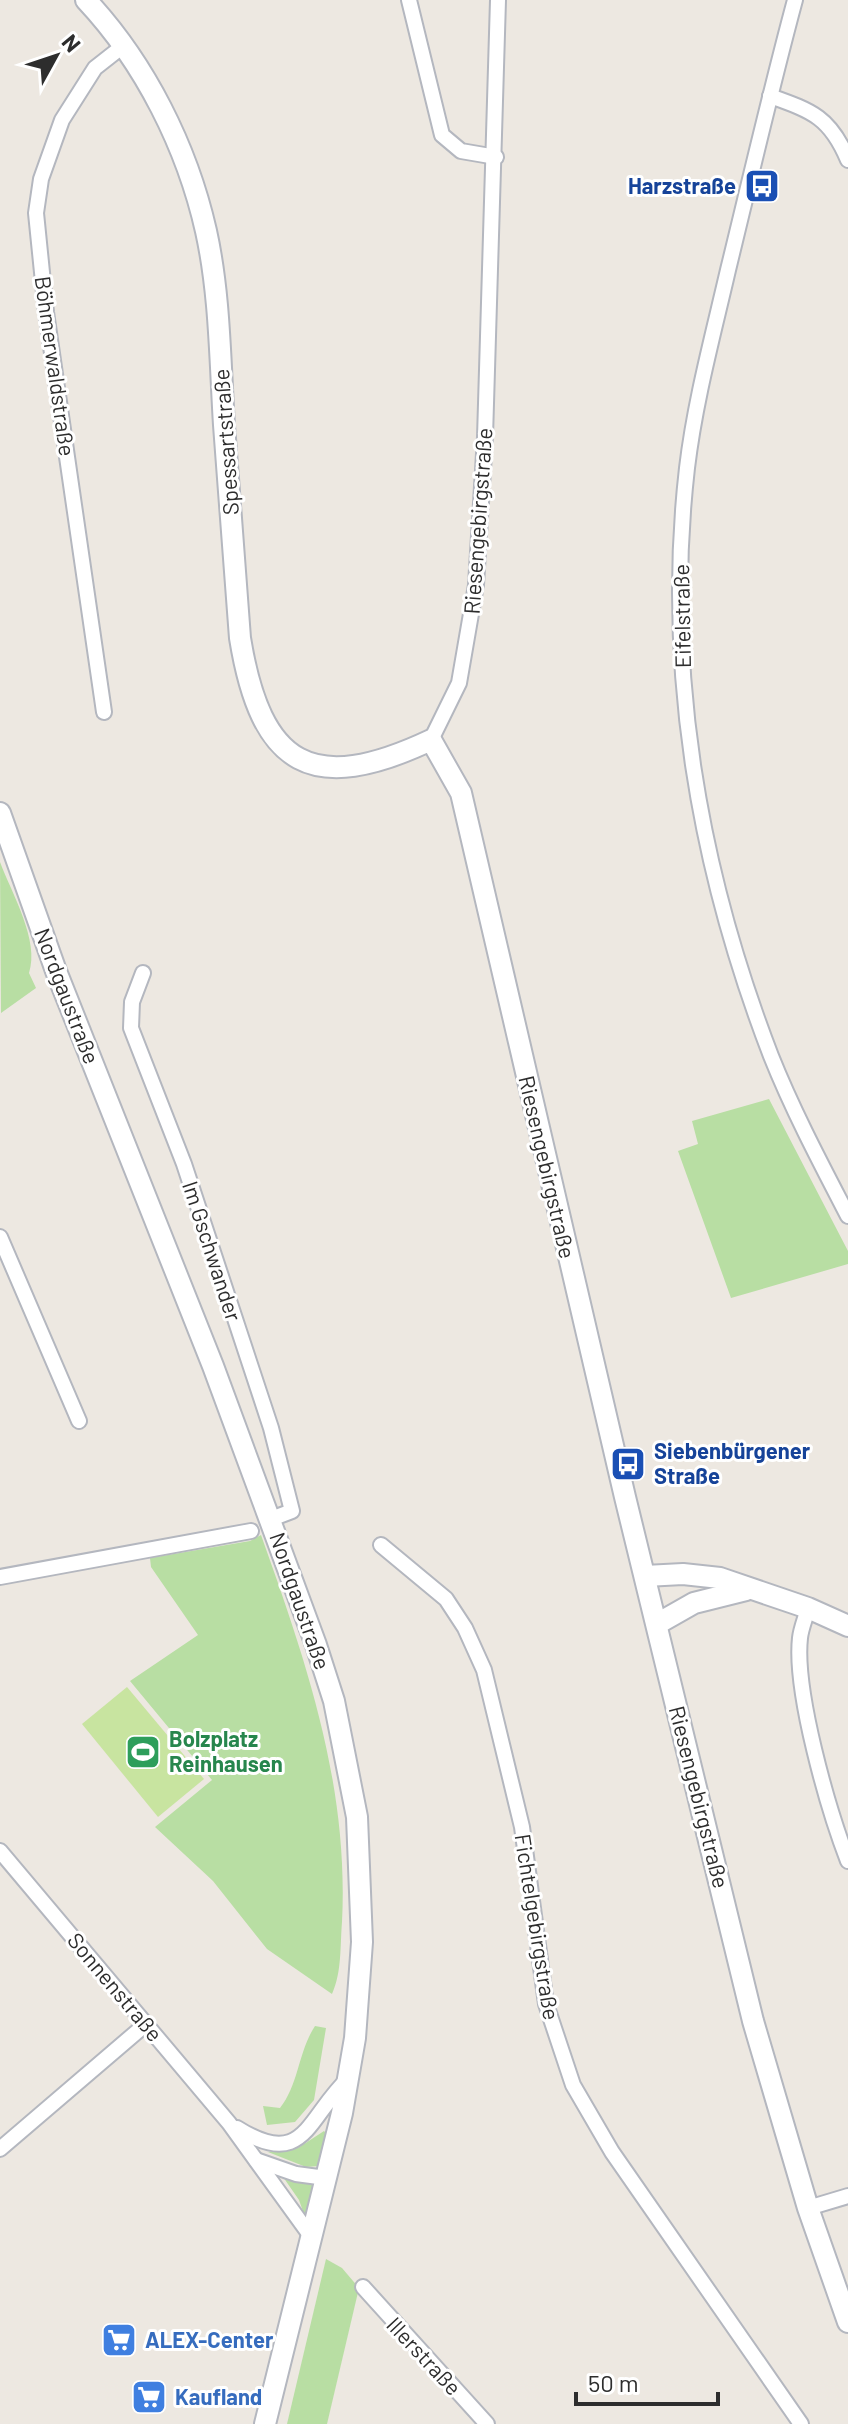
<svg xmlns="http://www.w3.org/2000/svg" width="848" height="2424" font-family="Barlow,sans-serif">
  <rect width="100%" height="100%" fill="#ede8e1"/>
  <g fill="#b8dea3">
    <path d="M0,862C12,894 40,941 29,973L36,988L1,1013Z"/>
    <polygon points="769,1099 848,1251 848,1264 731,1298 678,1151 698,1144 692,1121"/>
    <path d="M261,1535C306,1661 349,1785 342,1922C340,1946 342,1972 332,1994L267,1949L213,1881L155,1827L212,1780L130,1681L198,1635L151,1567L150,1558L250,1541Z"/>
    <path d="M315,2026L326,2028L314,2100L295,2122L267,2125L263,2106L280,2108C299,2084 298,2052 315,2026Z"/>
    <polygon points="324,2131 327,2134 319,2166 306,2167 268,2152 298,2148"/>
    <polygon points="281,2174 315,2184 308,2217 305,2217 299,2200"/>
    <polygon points="326,2259 342,2268 359,2288 327,2424 287,2424"/>
  </g>
  <polygon fill="#c8e4a0" points="127,1687 204,1779 158,1817 82,1724"/>
  <g fill="none" stroke-linecap="round" stroke-linejoin="round">
    <g stroke="#b4b7bf" stroke-width="18">
      <g id="street">
        <polyline points="409,0 442,135 461,151 496,157"/>
        <path d="M795,0C771,89 750,180 728,270C713,335 695,401 687,468C664,669 699,869 771,1056C793,1111 821,1164 848,1216"/>
        <path d="M770,96C812,111 830,117 848,160"/>
        <polyline points="104,712 46,312 36,213 41,179 62,120 95,68 123,46"/>
        <polyline points="431,740 459,683 476,585 485,437 498,0"/>
        <polyline points="143,973 132,1002 131,1028 184,1164 271,1428 292,1511 271,1519"/>
        <polyline points="0,1237 79,1421"/>
        <polyline points="381,1545 446,1599 465,1628 484,1670 522,1827 546,2004 573,2085 612,2152 801,2424"/>
        <polyline points="0,1577 251,1531"/>
        <path d="M808,1608C806,1617 801,1628 800,1638C794,1691 828,1809 848,1861"/>
        <polyline points="0,1851 229,2123 310,2235"/>
        <path d="M237,2128C305,2171 307,2117 348,2079"/>
        <polyline points="0,2149 146,2024"/>
        <polyline points="256,2160 296,2174 326,2178"/>
        <polyline points="808,2208 848,2196"/>
        <polyline points="363,2287 487,2424"/>
      </g>
    </g>
    <g stroke="#b4b7bf" stroke-width="24">
      <g id="secondary">
        <path d="M86,0C145,63 187,147 206,231C220,294 220,361 224,425C229,496 234,567 240,638C261,767 312,796 431,740L461,793L625,1497L753,2021L808,2208L848,2322"/>
        <polyline points="0,813 56,971 213,1366 316,1645 334,1701 357,1817 362,1942 355,2038 342,2113 265,2424"/>
        <polyline points="645,1576 683,1574 720,1578 808,1608 848,1626"/>
        <polyline points="657,1624 694,1603 746,1590"/>
      </g>
    </g>
    <use href="#street" stroke="#fff" stroke-width="14"/>
    <use href="#secondary" stroke="#fff" stroke-width="20"/>
  </g>
  <defs>
    <g id="bus-square" transform="scale(1.8)"><rect x="-9" y="-9" width="18" height="18" rx="4" fill="#1a4fb4" stroke="#fff"/><path d="M-5-6H5V4H4V6H2V4H-2V6H-4V4H-5ZM-3.5-4V0h7V-4ZM-3.5 1.2v1.5H-2V1.2ZM2 1.2v1.5H3.5V1.2Z" fill="#fff"/></g>
    <g id="stadium-square" transform="scale(1.8)"><rect x="-9" y="-9" width="18" height="18" rx="4" fill="#2e9e5b" stroke="#fff"/><path d="M0-5a6.5 5 0 1 0 0 10a6.5 5 0 1 0 0-10ZM-3.5-1.8h7v3.6h-7Z" fill="#fff"/></g>
    <g id="supermarket-square" transform="scale(1.8)"><rect x="-9" y="-9" width="18" height="18" rx="4" fill="#3f7fe0" stroke="#fff"/><path d="M-6-5.5h2.5l.6 2H6L4.5 2H-2.5L-4.4-4H-6ZM-1.5 3.2a1.3 1.3 0 1 0 .1 0ZM3 3.2a1.3 1.3 0 1 0 .1 0Z" fill="#fff"/></g>
  </defs>
  <g fill-rule="evenodd">
    <use href="#bus-square" x="762" y="186"/>
    <use href="#bus-square" x="628" y="1464"/>
    <use href="#stadium-square" x="143" y="1752"/>
    <use href="#supermarket-square" x="119" y="2340"/>
    <use href="#supermarket-square" x="149" y="2397"/>
  </g>
  <g text-anchor="middle" stroke-width="6" stroke-linejoin="round" paint-order="stroke">
    <g font-size="22" font-weight="bold" fill="#164399" stroke="#fff" text-anchor="end">
      <text x="736" y="194">Harzstraße</text>
      <text x="654" y="1459" text-anchor="start">Siebenbürgener<tspan x="654" dy="25">Straße</tspan></text>
    </g>
    <g font-size="22" fill="#2d2d2d" stroke="#fff">
      <text transform="translate(55 366) rotate(82)" y="8">Böhmerwaldstraße</text>
      <text transform="translate(226 442) rotate(-94)" y="8">Spessartstraße</text>
      <text transform="translate(478 521) rotate(-86)" y="8">Riesengebirgstraße</text>
      <text transform="translate(682 616) rotate(-91)" y="8">Eifelstraße</text>
      <text transform="translate(67 996) rotate(69)" y="8">Nordgaustraße</text>
      <text transform="translate(547 1167) rotate(77)" y="8">Riesengebirgstraße</text>
      <text transform="translate(212 1251) rotate(72)" y="8">Im Gschwander</text>
      <text transform="translate(300 1601) rotate(71)" y="8">Nordgaustraße</text>
      <text transform="translate(699 1797) rotate(76)" y="8">Riesengebirgstraße</text>
      <text transform="translate(537 1927) rotate(81)" y="8">Fichtelgebirgstraße</text>
      <text transform="translate(115 1987) rotate(50)" y="8">Sonnenstraße</text>
      <text transform="translate(424 2356) rotate(47)" y="8">Illerstraße</text>
    </g>
    <g font-size="22" font-weight="bold" fill="#27864d" stroke="#fff" text-anchor="start">
      <text x="169" y="1747">Bolzplatz<tspan x="169" dy="25">Reinhausen</tspan></text>
    </g>
    <g font-size="22" font-weight="bold" fill="#366cbe" stroke="#fff" text-anchor="start">
      <text x="145" y="2348">ALEX-Center</text>
      <text x="175" y="2405">Kaufland</text>
    </g>
  </g>
  <g transform="translate(56 56) rotate(50)" stroke="#ffffff" stroke-width="6" paint-order="stroke">
  <path d="M0-6L14 30L0 20L-14 30Z" fill="#2d2d2d"/>
  <text y="-12" font-size="22" font-weight="bold" text-anchor="middle" fill="#2d2d2d">N</text>
  </g>
  <path d="M576 2392v12h142v-12" fill="none" stroke="#2d2d2d" stroke-width="4"/>
  <text x="588" y="2392" font-size="24" fill="#2d2d2d" stroke="#ffffff" stroke-width="6" paint-order="stroke">50 m</text>
</svg>
